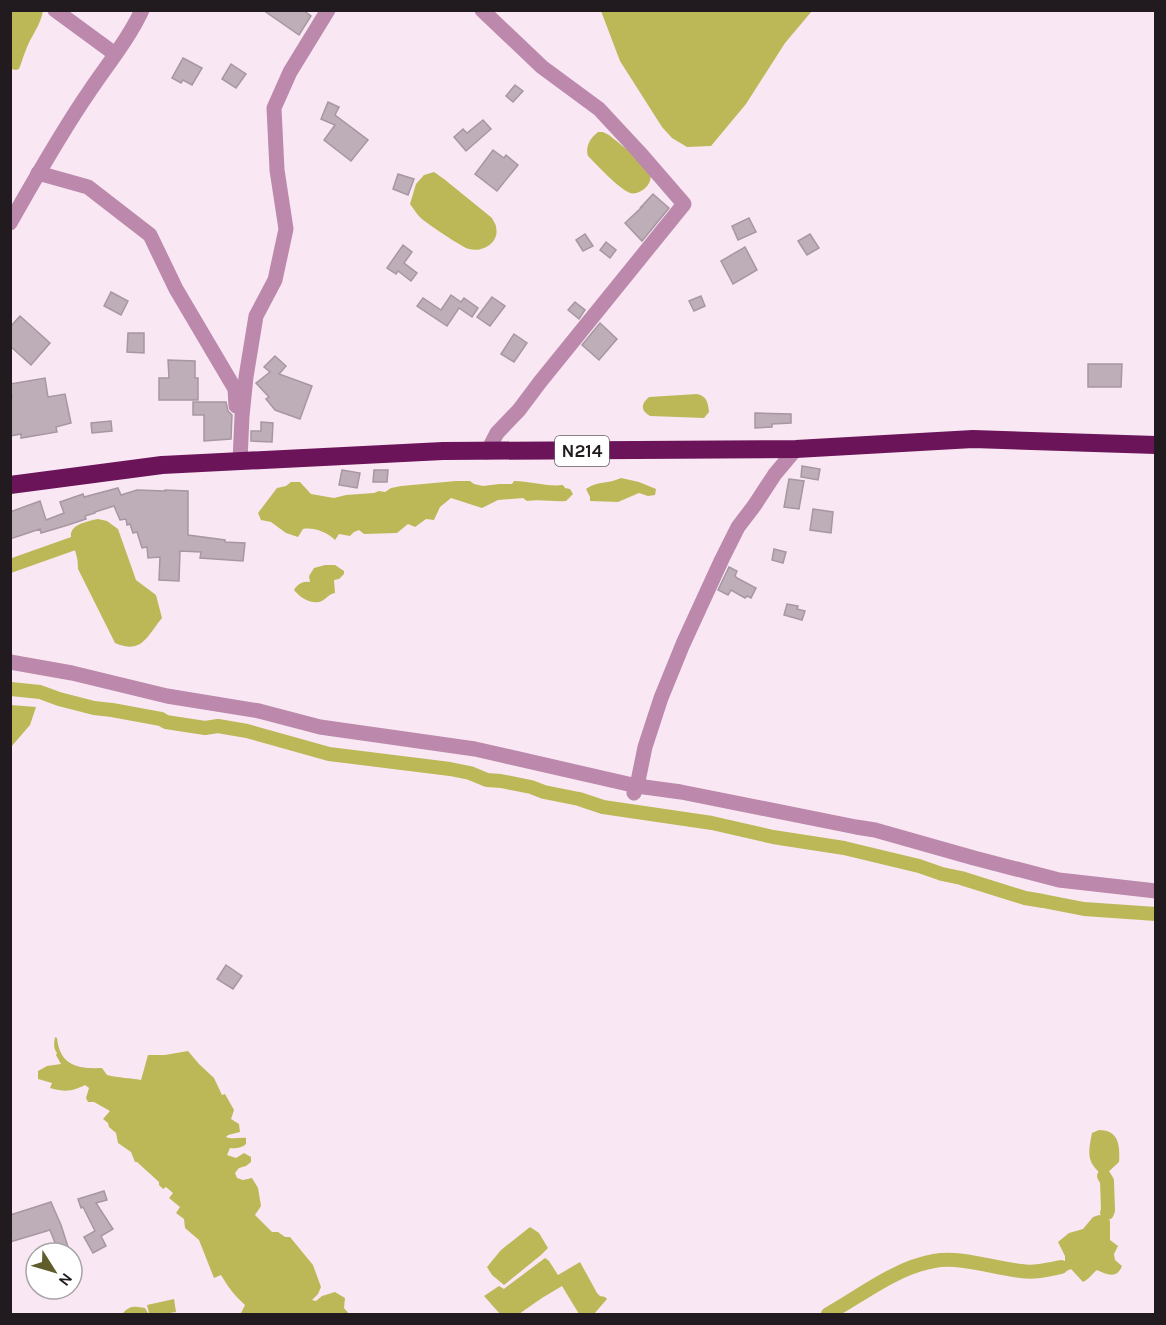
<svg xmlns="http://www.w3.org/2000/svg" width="1166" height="1325" font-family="Karla,sans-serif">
  <rect width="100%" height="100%" fill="#f9e8f3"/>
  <g fill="#bcb858">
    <path d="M10,11H43C41,21 37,28 32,37C26,47 23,59 19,69L16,70L11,69Z"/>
    <polygon points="601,11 601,10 812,11 785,43 746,104 711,146 687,147 672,138 662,127 620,61"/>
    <path d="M598,132H603L609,135C621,145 642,160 650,174C654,183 640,196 630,193C618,188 598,166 588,156C585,147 590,138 598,132Z"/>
    <path d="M434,172L444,179L492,218C493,221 496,224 496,227C500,242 483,253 469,249C463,248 428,224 422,219C417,215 414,209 410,204L416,184L424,175Z"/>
    <path d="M697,394C707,396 708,403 709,412L704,418L650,416C640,410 641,404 649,397Z"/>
    <path d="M621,478L639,482L656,489L655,495L648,496L639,493L618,502L590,501V497L586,489C596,481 609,484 621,478Z"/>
    <path d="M456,481H470L474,484L483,486L499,484H512L514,481C531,481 547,487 563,485L565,488L570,489L573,494L566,501C553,502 540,499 527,501L523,498L498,500L482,508L451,498L440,507L434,520L426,519L415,527L408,524L397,533L364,534L359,530L354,532L350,536L339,534L335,540C327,532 313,527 303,529L298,537L286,533L271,522L261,520L258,513L277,488L286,486L291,482H300L311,494L334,498L346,495L374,493L379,491L385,492L391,488L401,486Z"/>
    <path d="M98,519L107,521L118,529L136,580L156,595L162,618C147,636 142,655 115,643L78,569C80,542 51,528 98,519Z"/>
    <path d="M325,565H335L344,571V574L339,579L334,580L335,593C329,594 327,598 322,601C312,605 300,598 294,590C298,584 302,581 310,582L309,576L314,568Z"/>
    <polygon points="11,705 36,707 30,725 11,747"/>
    <path d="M55,1037L57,1038C60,1066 78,1069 102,1068L107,1075C119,1078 130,1078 141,1080L148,1055H165L188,1051L199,1064L214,1078L222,1095L225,1094L234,1110L231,1119L239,1124L240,1132L228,1135L226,1137C233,1140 239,1137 246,1138V1144C242,1148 235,1149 230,1148L227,1155L236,1158L244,1153L251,1157V1162L246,1166L239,1168L235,1173L237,1178L243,1180L252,1178L258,1188L261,1206L255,1215L272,1232H278L285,1237H290L313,1265L321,1287L318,1294L312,1300L316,1301L322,1296L335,1292L345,1298L344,1308L349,1314H238V1313H241L245,1305C235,1296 228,1287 221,1275L214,1278L199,1240L185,1228L184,1219L176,1213L180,1207L169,1198L173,1193L166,1187L163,1189L159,1185V1182L137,1162H135L131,1152L118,1143L116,1133L109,1127L108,1123L103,1119L110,1111L94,1102H88L86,1098L89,1088L85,1085C71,1092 65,1092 50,1088L52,1083L38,1079V1071L47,1066L61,1064L56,1055L57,1053C53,1048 54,1043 55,1037Z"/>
    <path d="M1099,1130C1119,1130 1120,1146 1119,1162L1104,1176C1086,1163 1088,1153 1092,1133Z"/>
    <path d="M1099,1215L1106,1217L1110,1221V1240L1118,1246L1114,1254L1115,1260L1122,1266C1117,1279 1107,1275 1097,1270C1092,1274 1088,1280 1083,1282L1071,1269L1064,1272L1060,1264L1065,1262V1256L1058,1242L1069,1233L1083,1229L1093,1217Z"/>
    <polygon points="530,1227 539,1233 548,1248 541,1255 504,1285 492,1275 487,1267 501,1250"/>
    <polygon points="545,1258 549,1261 558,1275 580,1262 597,1293 600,1296 605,1297 607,1299 594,1314 579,1314 562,1286 542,1298 519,1314 500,1314 484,1296 499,1286 504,1289 505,1288"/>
    <path d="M174,1299L176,1312L163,1314H122C130,1305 134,1306 145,1308L148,1313H149L147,1305Z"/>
  </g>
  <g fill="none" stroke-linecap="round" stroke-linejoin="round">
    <g stroke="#bcb858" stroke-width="14">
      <polyline points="10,566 72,544"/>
      <polyline points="11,689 40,692 59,699 94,708 112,710 161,719 166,722 205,728 218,726 247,731 329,754 450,769 470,773 487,780 501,781 531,787 544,792 579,799 603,807 712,823 773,837 844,848 919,866 942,874 961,878 1025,898 1043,901 1084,909 1156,914"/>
      <polyline points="1104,1176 1107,1181 1108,1210 1107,1213"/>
      <path d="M828,1314C862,1295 895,1268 934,1261C961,1256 993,1268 1021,1271C1035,1273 1047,1270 1061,1267"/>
    </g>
  </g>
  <g fill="#beaeb8" stroke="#a797a2" stroke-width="1.5">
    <polygon points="263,10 303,10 311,16 299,35"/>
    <polygon points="183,58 202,68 192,85 183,80 181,83 172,78"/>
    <polygon points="231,64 246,74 236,88 222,79"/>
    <polygon points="515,85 523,91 513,102 506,96"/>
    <polygon points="328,102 339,107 335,115 368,140 351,161 324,140 335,125 321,119"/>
    <polygon points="483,120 491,129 466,151 454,137 463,129 467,133"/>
    <polygon points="493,150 504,158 506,155 518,165 497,191 475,174"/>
    <polygon points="398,174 414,179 408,195 393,189"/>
    <polygon points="653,194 669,208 642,241 625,223 642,207 641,207"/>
    <polygon points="749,218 756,232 738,240 732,226"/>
    <polygon points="585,234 593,246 583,251 576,240"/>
    <polygon points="810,234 819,248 807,255 798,241"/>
    <polygon points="606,242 616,250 610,258 600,250"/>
    <polygon points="403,245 412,252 404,263 417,273 411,281 398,271 396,274 387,268"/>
    <polygon points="745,247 757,270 733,284 721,261"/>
    <polygon points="111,292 128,301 121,315 104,306"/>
    <polygon points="451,295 461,302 464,298 478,308 472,317 459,308 447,326 417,306 423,298 441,310"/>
    <polygon points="701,296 705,306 694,311 689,301"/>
    <polygon points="492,297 505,306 490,326 477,317"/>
    <polygon points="575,302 585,310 579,319 568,310"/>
    <polygon points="20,316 50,343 31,365 10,346 10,327"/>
    <polygon points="600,323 617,339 599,360 582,345"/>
    <polygon points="128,333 144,333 144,353 127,352"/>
    <polygon points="514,334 527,343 514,362 501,354"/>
    <polygon points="275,356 286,366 279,374 312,386 300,419 275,410 266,399 269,397 256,383 270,372 264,367"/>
    <polygon points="168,360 195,361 195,378 198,378 198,400 159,400 159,378 169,378"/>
    <polygon points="1088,364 1122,364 1121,387 1088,387"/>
    <polygon points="45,378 48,397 65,394 71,423 56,427 57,432 21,438 21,434 10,436 10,398 12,398 10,384"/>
    <polygon points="193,402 226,402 228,411 232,415 231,439 204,441 204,415 193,415"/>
    <polygon points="755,413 791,414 791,423 772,424 772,427 755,428"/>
    <polygon points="111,421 112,431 92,433 91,423"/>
    <polygon points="261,422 273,423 272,442 251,441 251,431 261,431"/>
    <polygon points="802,466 820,469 818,480 801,477"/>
    <polygon points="342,470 360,473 357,488 339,485"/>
    <polygon points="374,470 388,470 387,482 373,482"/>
    <polygon points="789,479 804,481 799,509 784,507"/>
    <polygon points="118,488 121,495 137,490 165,491 165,490 188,491 188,535 225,540 225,542 245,543 243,561 200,558 201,552 180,551 179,581 159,580 160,557 148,558 147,547 142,548 137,532 133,533 130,524 127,525 126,519 120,520 114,506 95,512 95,513 85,516 86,519 68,525 41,533 40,529 10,539 10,512 40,501 46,520 64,513 60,502 83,494 84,497"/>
    <polygon points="813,509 833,512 831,533 810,530"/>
    <polygon points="774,549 786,552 783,563 772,560"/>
    <polygon points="729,567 737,571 735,576 737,578 756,588 751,598 747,596 745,598 731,590 728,595 718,590"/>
    <polygon points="787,604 798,606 797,609 805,611 802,620 784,615"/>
    <polygon points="226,965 242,976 233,989 217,979"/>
    <polygon points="104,1191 107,1200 96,1203 113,1229 101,1236 106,1246 93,1253 84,1237 95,1231 83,1207 81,1208 78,1199"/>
    <polygon points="51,1202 61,1225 70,1253 59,1253 50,1230 10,1242 10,1215"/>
  </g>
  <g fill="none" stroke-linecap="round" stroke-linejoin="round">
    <g stroke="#bc88ac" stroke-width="15">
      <polyline points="55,10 115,54"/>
      <polyline points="482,10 542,67 599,109 639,152 684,204 540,382 519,410 497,433 487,452"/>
      <polyline points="38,173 88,187 150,235 176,289 235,389 236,406"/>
      <path d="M10,223C35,179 60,134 89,92C107,65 128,40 142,10"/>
      <polyline points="240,461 242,416 246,377 256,316 275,280 286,229 277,170 274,108 290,72 328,10"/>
      <polyline points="10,662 72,673 167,696 259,711 320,727 475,749 637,786 681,792 856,827 875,830 974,858 1059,880 1156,891"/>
      <polyline points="634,793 637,786 645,747 661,698 683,644 722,559 738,527 754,506 775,474 796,449"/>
    </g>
    <polyline stroke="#6c1459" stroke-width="18" points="10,485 162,465 443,451 796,449 973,439 1156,445"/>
  </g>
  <g text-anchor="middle" stroke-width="5" stroke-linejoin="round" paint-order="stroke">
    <rect fill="#fff" stroke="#645f62" stroke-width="1.5" x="555" y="436" width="54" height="30" rx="4.5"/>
    <g font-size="18" font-weight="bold" fill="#211b1f">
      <text x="582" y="457">N214</text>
    </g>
  </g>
  <rect width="1166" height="1325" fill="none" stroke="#211b1f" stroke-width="24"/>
  <g transform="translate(54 1271) rotate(127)"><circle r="28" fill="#ffffff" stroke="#a6a4a5" stroke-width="1.5"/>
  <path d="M0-4.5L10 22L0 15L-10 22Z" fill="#605d2a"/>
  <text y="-9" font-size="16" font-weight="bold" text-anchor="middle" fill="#211b1f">N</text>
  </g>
</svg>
